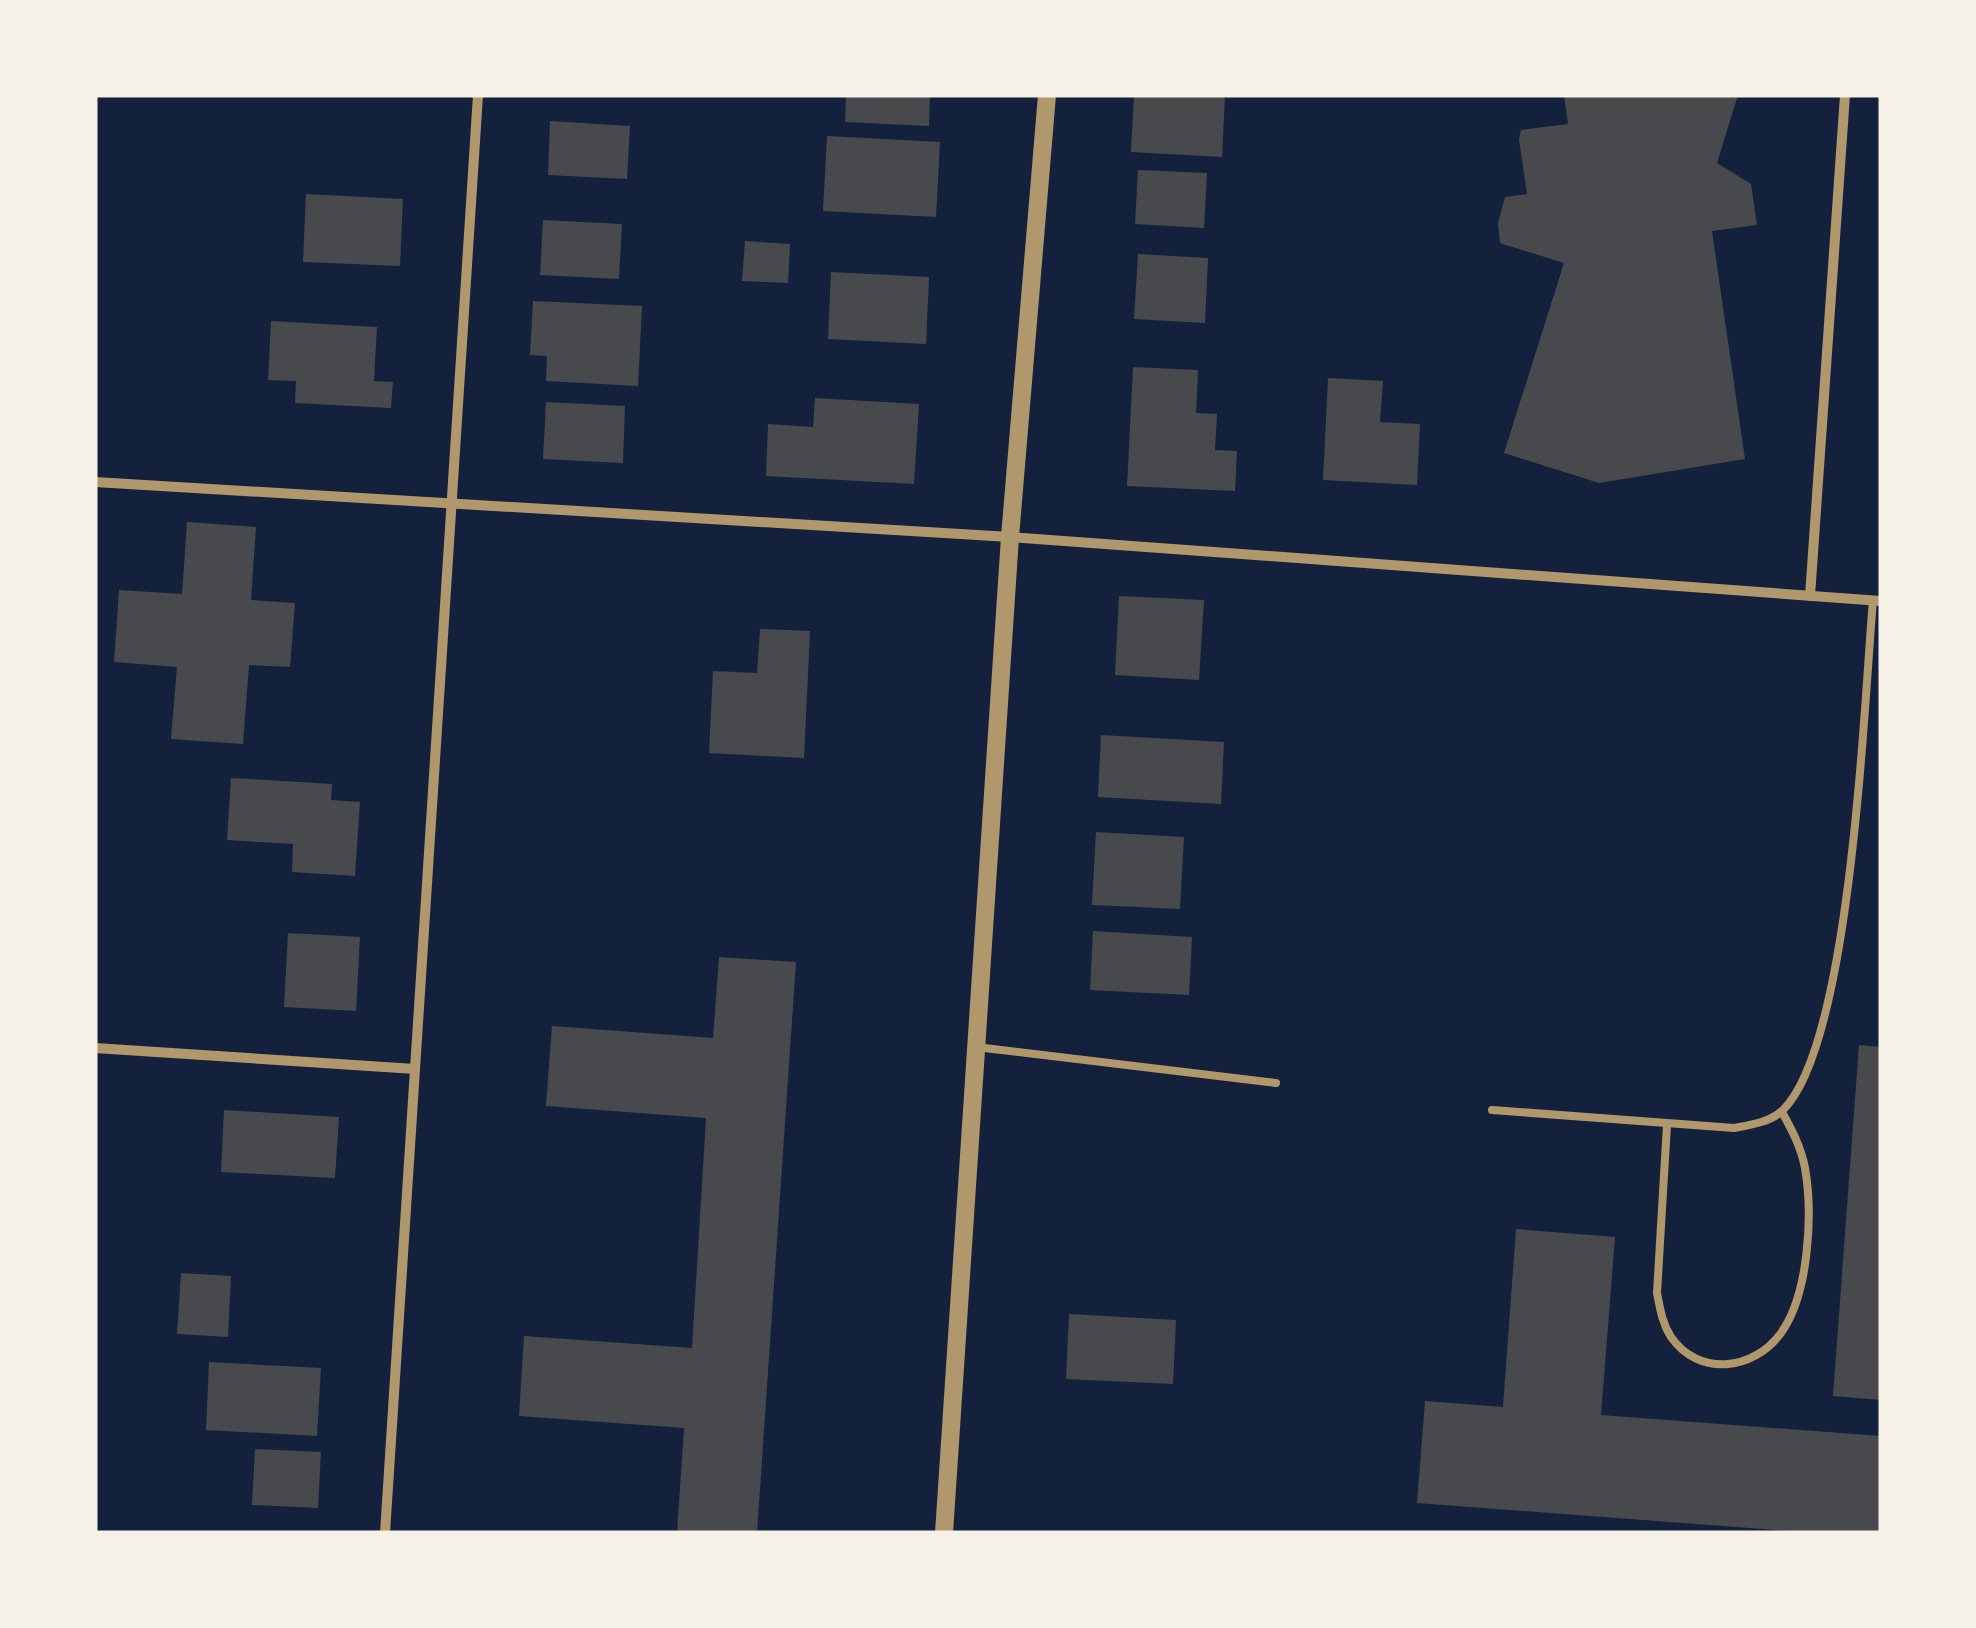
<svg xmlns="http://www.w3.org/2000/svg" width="1976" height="1628" font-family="Cabin,sans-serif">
  <rect width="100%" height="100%" fill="#14213d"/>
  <g fill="#48494c">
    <polygon points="846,95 930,95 929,126 845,122"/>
    <polygon points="1134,95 1225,95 1222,157 1131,152"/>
    <polygon points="1564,95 1738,95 1717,163 1751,184 1757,225 1712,231 1745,459 1599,483 1504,453 1564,263 1500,243 1498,223 1505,197 1527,194 1519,139 1521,130 1568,124"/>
    <polygon points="550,121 630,126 627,179 548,175"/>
    <polygon points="827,136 940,142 936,217 823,211"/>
    <polygon points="1138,170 1207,173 1204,228 1135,224"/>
    <polygon points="306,194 403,199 400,266 303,262"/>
    <polygon points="543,220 622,224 619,279 540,275"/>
    <polygon points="745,241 790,244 788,283 742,281"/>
    <polygon points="1138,254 1208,258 1205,323 1134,319"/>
    <polygon points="831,272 929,277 926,344 828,339"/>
    <polygon points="533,301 642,306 638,386 546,381 547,356 530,355"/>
    <polygon points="271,321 377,327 374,381 393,382 391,408 295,403 296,381 268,380"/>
    <polygon points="1133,367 1198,370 1196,413 1217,414 1215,450 1237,451 1235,491 1127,486"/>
    <polygon points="1328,378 1383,381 1380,422 1420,424 1417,485 1323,480"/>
    <polygon points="815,398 919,404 914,484 766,476 768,424 813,427"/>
    <polygon points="546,402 625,406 623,463 543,459"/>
    <polygon points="187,522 256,527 251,600 295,603 290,667 249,665 243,744 171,739 177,667 114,662 119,590 182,594"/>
    <polygon points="1119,596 1204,600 1199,680 1115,675"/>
    <polygon points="760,629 810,631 804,758 709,753 713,671 757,673"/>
    <polygon points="1101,735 1224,742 1221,804 1098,797"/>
    <polygon points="231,778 332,784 331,800 360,802 355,876 292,872 293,844 227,840"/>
    <polygon points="1096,832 1184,837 1180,909 1092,905"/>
    <polygon points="1093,931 1192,937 1189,995 1090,990"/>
    <polygon points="288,933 360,937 356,1011 284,1007"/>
    <polygon points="719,957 796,962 757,1533 677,1533 684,1428 519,1416 524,1336 692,1348 706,1118 546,1106 552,1026 713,1038"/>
    <polygon points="1859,1045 1881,1047 1881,1400 1833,1396"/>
    <polygon points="224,1110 339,1117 335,1178 221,1172"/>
    <polygon points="1516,1229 1615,1237 1601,1415 1881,1436 1881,1533 1816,1533 1417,1503 1425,1401 1503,1407"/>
    <polygon points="181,1273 231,1276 228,1337 177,1334"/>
    <polygon points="1069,1314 1176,1320 1173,1384 1066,1379"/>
    <polygon points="209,1362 321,1368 317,1436 206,1430"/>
    <polygon points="255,1449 321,1452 318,1508 252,1505"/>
  </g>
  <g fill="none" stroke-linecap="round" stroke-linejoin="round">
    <g stroke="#b1986c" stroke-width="8">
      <polyline points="976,1047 1276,1083"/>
      <path d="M1492,1110L1734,1128C1750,1125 1771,1122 1783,1110C1851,1043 1864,703 1873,600"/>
      <path d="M1667,1125L1657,1293C1660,1308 1662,1323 1671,1337C1699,1377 1753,1371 1781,1333C1809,1294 1813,1214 1805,1168C1801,1147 1792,1130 1782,1112"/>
    </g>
    <g stroke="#b1986c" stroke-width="10">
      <polyline points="95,482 1010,537 1881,601"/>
      <polyline points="1810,596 1845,95"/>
      <polyline points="95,1048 415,1069"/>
      <polyline points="385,1533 478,95"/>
    </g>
    <polyline stroke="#b1986c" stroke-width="18" points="944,1533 1010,537 1047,95"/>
  </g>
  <rect width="1976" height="1628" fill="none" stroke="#f6f1e7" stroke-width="195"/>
</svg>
